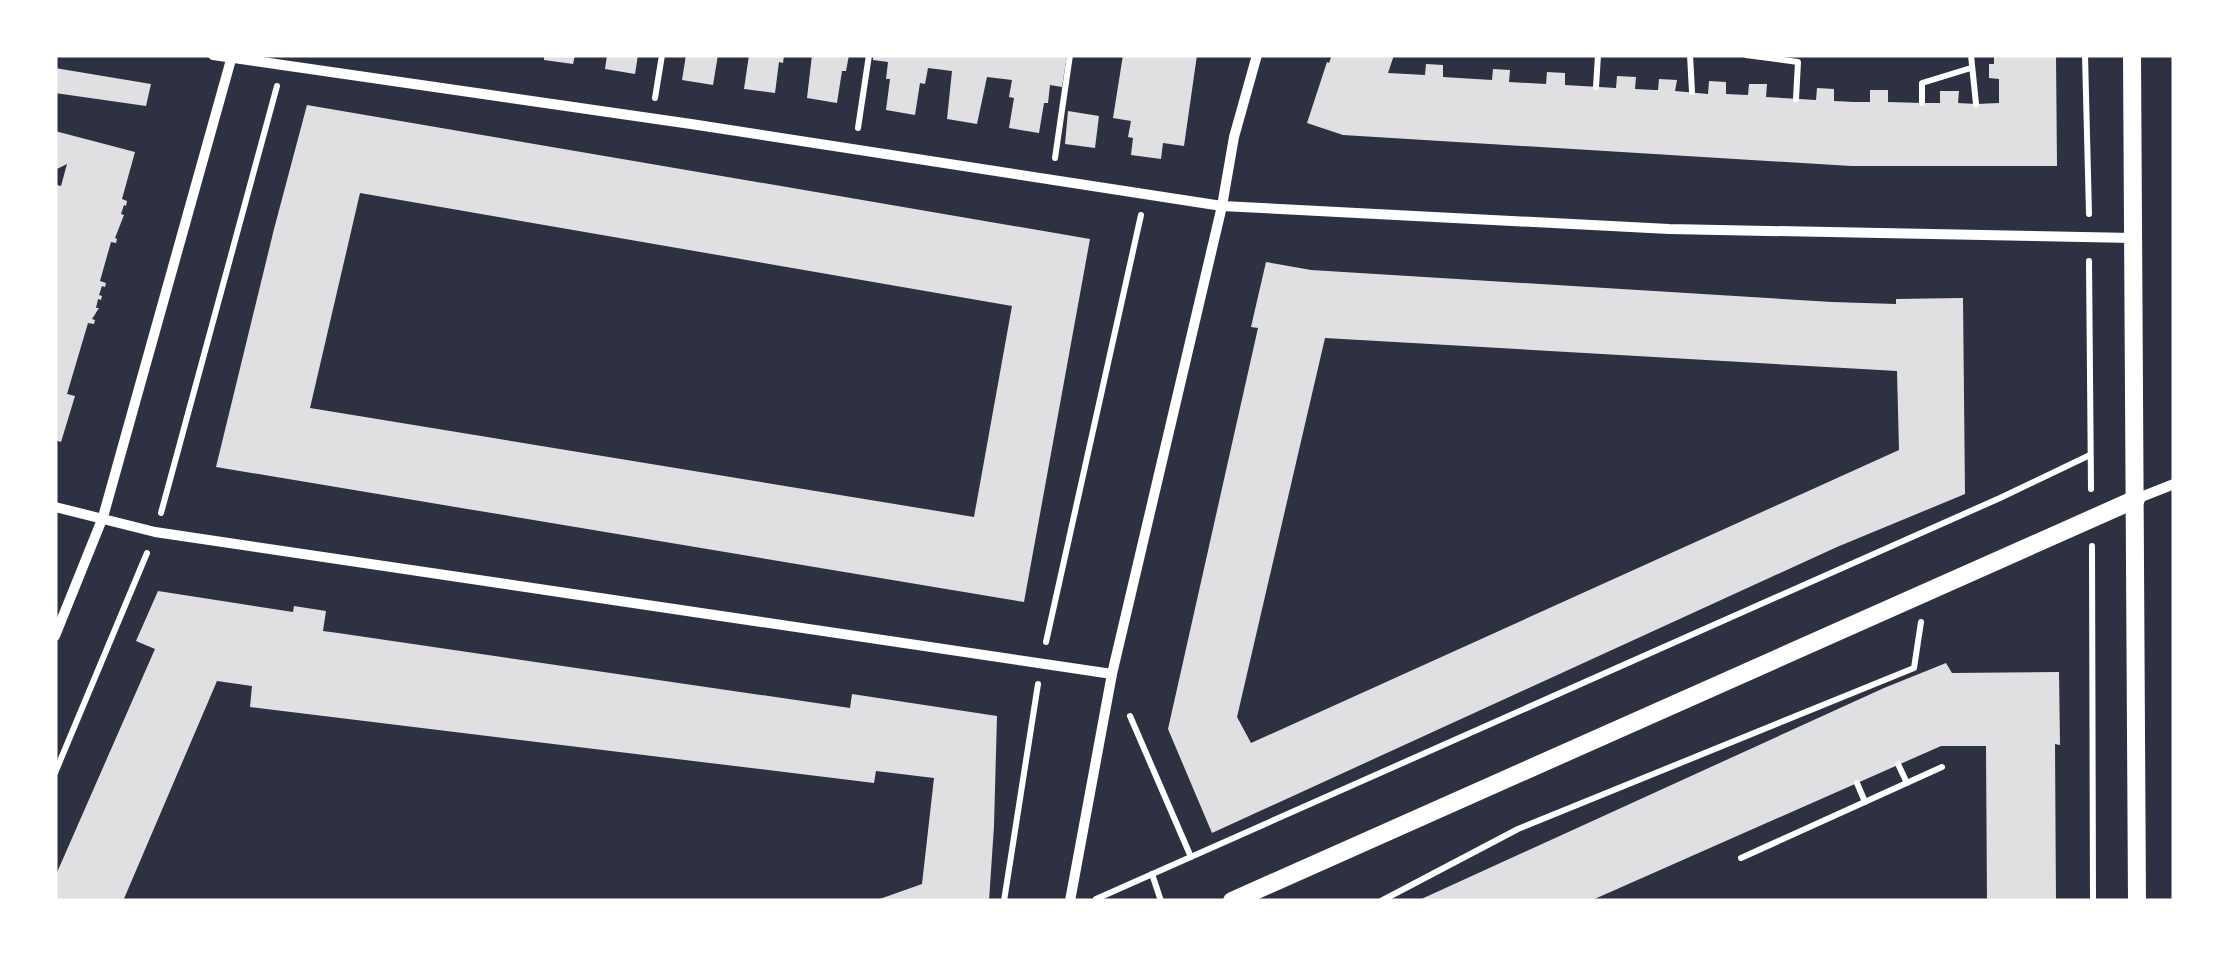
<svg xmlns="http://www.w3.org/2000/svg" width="2229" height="956" font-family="'Exo 2',sans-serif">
  <rect width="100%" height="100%" fill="#2d3142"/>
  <g fill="#e0e0e3" fill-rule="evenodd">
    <polygon points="544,55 575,55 573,64 544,60"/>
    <polygon points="607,55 638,55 635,74 605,69"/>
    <polygon points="686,55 718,55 713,85 682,80"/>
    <polygon points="749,55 784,55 783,63 779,62 775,93 744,89"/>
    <polygon points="812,55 849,55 846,71 842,71 837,103 807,98"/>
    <polygon points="873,55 1067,55 1062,87 1050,85 1048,103 1044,103 1039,133 1009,128 1014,98 1009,97 1012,80 987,77 977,124 947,119 952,71 928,68 925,84 920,83 915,115 886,110 890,79 886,79 888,62 873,60"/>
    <polygon points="1123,55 1197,55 1184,146 1163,143 1161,159 1131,155 1133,138 1128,137 1131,121 1113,118"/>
    <polygon points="1332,55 1394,55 1388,73 1425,75 1426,64 1443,65 1443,77 1492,80 1493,69 1510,70 1509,82 1546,84 1547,72 1565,73 1565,85 1616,88 1617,76 1636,77 1635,89 1655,90 1658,90 1659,79 1677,80 1675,91 1708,94 1709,81 1726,82 1726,94 1748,95 1749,84 1767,84 1766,97 1816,100 1817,88 1834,89 1834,101 1854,102 1870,102 1870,90 1888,90 1888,102 1922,103 1940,103 1940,91 1959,91 1958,103 1976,104 1999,103 1999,79 1989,78 1989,64 1994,64 1994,55 2056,55 2057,166 1851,166 1343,135 1307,123 1327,62 1329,63"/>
    <polygon points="55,68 151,84 146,106 55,93"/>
    <path d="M307,105L1090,239L1024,602L216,467L274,229ZM360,193L1012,306L974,517L310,408Z"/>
    <polygon points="1068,111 1099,116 1095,148 1065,144"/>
    <polygon points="55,131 135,152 122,199 127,201 126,206 124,205 121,214 124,215 115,238 117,239 116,243 111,242 100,281 106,283 105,287 102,286 99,295 102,296 101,300 98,299 96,308 99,308 92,319 95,320 94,324 88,323 67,394 75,396 61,442 55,440 55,192 57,185 61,186 67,164 55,170"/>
    <path d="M1266,262L1311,270L1832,302L1896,304V299L1963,298L1965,494L1837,547L1212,833L1168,729L1258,328L1251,327ZM1325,338L1897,371L1899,450L1251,743L1237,717Z"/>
    <polygon points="158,591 293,612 294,606 326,611 323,631 338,633 850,708 852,694 997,716 994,826 989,901 874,901 922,884 934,778 876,771 874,783 250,707 252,686 217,681 123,901 55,901 55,877 155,649 136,641"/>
    <polygon points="1946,663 1952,673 2059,672 2060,745 2055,744 2056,901 1987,901 1986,746 1941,746 1590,901 1417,901 1884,688"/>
  </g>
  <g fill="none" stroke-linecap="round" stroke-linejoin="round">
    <g stroke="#fff" stroke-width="6">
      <polyline points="1690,55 1692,92"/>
      <polyline points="1746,55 1798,62 1796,99"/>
      <polyline points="1971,55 1976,104"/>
      <polyline points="2085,55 2089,214"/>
      <polyline points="1596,87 1598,55"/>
      <polyline points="655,98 662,55"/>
      <polyline points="1922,103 1922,83 1971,68"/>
      <polyline points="858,128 869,55"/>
      <polyline points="1055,158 1070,55"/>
      <polyline points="2089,261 2091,489"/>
      <polyline points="161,513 277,86"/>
      <polyline points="2092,546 2093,901"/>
      <polyline points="1046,642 1141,215"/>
      <polyline points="1130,716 1191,857"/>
      <polyline points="1898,764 1907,783"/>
      <polyline points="55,773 147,553"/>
      <polyline points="1857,783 1865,802"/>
      <polyline points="1741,858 1942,767"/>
      <polyline points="1152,874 1161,901"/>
      <polyline points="1096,899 2000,498 2090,455"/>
      <polyline points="1004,901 1038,684"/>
      <polyline points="1381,901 1518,829 1914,668 1921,622"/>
    </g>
    <g stroke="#fff" stroke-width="10">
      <polyline points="213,55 691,124 1222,206 1669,229 2133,238"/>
      <polyline points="2136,499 2174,484"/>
      <polyline points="55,507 155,532 1112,674"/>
      <polyline points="55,636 103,517 232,56"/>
      <polyline points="1070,901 1112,674 1222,206 1234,137 1257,55"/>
    </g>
    <g stroke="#fff" stroke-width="18">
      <polyline points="2132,55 2137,901"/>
      <polyline points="1232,901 2136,499"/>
    </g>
  </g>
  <rect width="2229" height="956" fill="none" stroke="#ffffff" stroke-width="115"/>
</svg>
